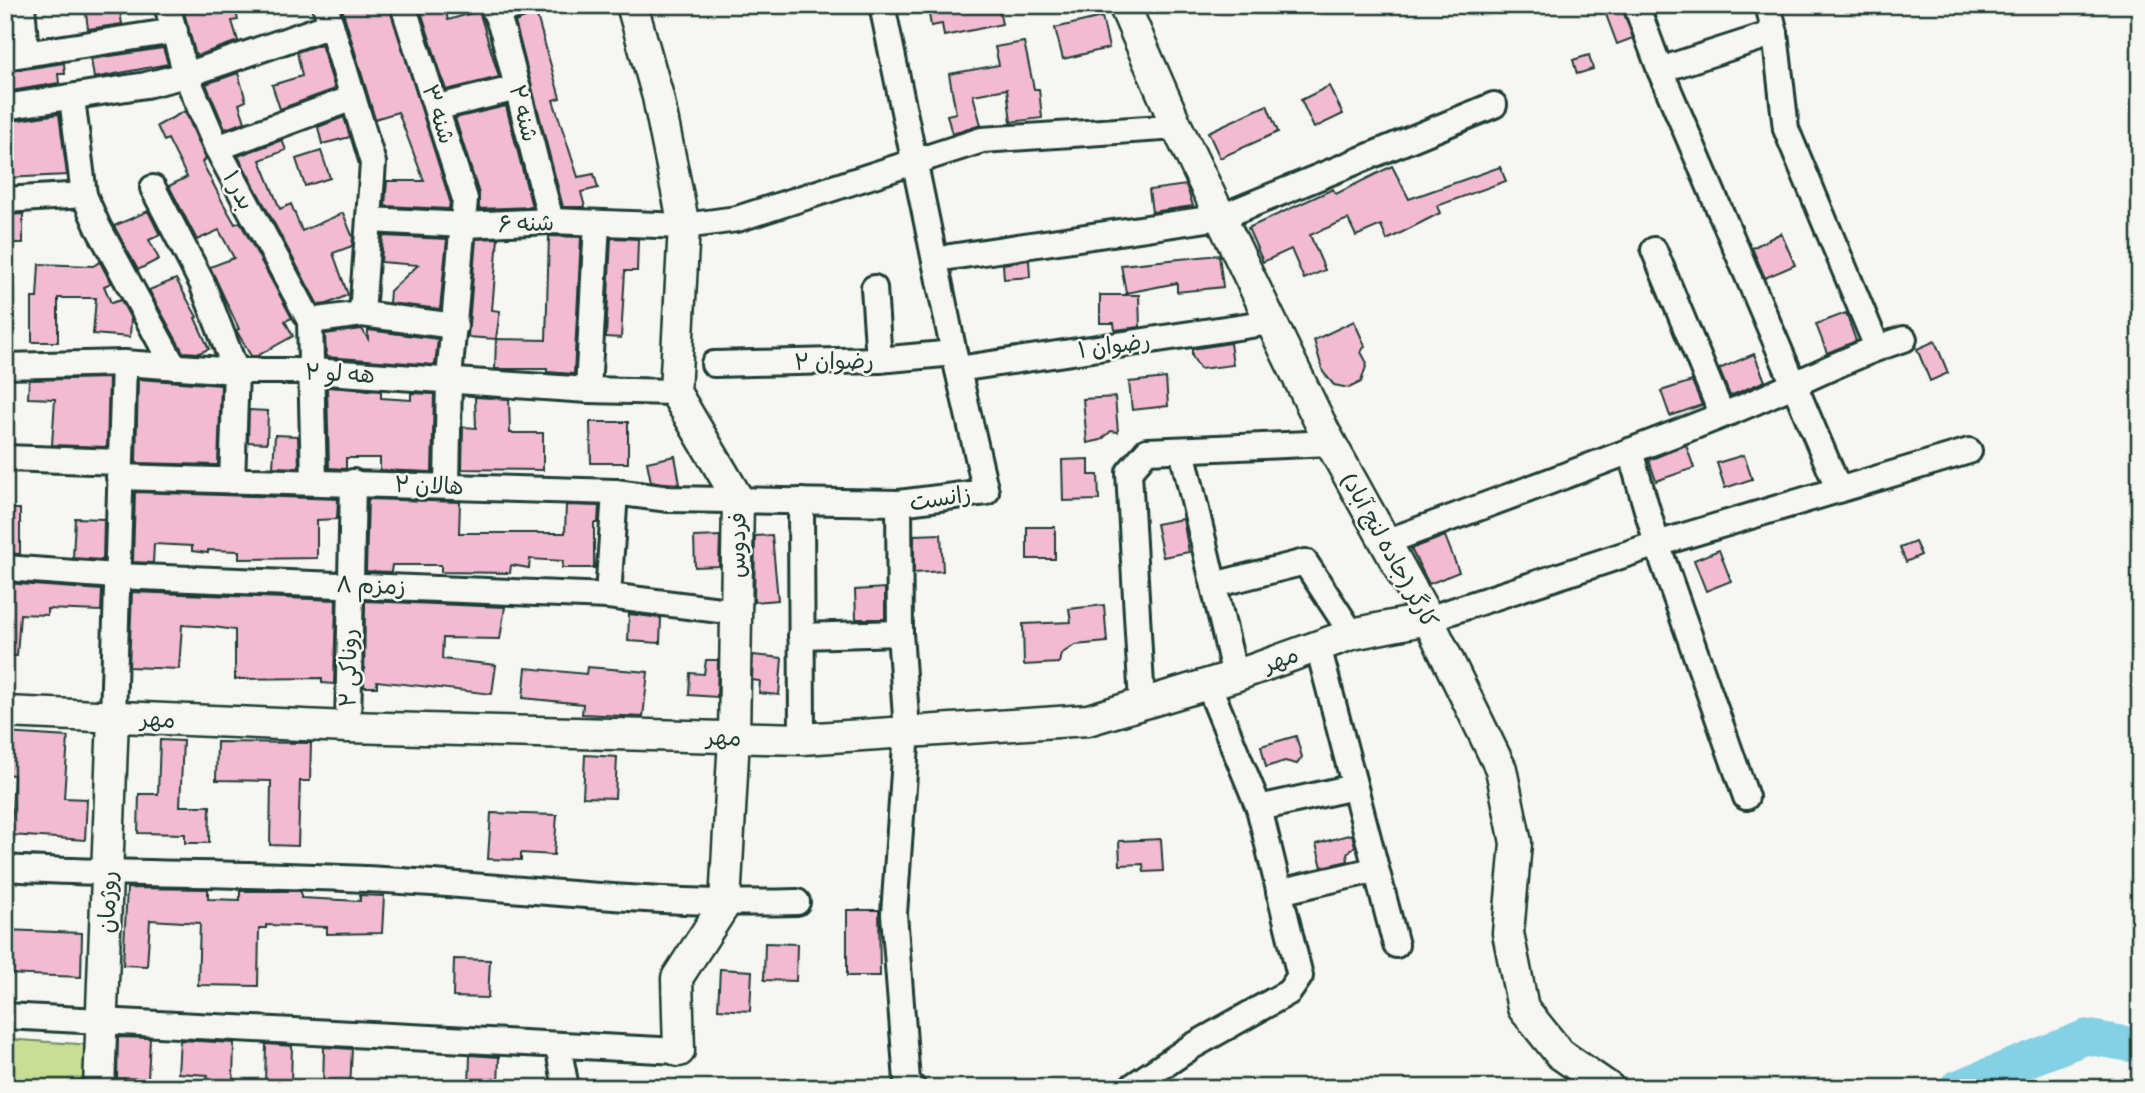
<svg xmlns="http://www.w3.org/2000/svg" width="2145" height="1093" font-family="Itim,'Playpen Sans Arabic',sans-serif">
  <rect width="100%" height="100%" fill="#f6f6f2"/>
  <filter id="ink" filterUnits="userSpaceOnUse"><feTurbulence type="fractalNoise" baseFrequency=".0143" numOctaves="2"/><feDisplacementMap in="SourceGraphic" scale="14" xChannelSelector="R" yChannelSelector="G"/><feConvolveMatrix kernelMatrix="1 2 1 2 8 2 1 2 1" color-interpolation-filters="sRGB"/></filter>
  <g filter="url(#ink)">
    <polygon fill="#c7de94" stroke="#738e64" stroke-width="2" points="5,1039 92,1045 89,1088 5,1088"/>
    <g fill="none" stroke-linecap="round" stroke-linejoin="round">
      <polyline stroke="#84d0e5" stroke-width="35" points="1956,1088 2086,1037 2140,1046"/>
    </g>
    <g fill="#f2bbd2" stroke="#1f3d34" stroke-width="2">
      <polygon points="85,5 119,5 122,24 88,29"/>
      <polygon points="182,5 234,5 238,20 232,21 238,41 196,56"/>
      <polygon points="341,5 389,5 450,201 449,209 385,206 387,181 424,181 398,112 375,119"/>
      <polygon points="419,5 444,5 448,20 479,11 499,77 446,90"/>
      <polygon points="534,5 560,98 553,100 578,177 594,174 598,188 581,192 585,207 563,207 515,22 530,16"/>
      <polygon points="942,5 998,5 1002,24 944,36 942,24 931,26 928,8"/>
      <polygon points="1615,5 1621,5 1633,38 1617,44 1604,9"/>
      <polygon points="1102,17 1109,48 1063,59 1055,28"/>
      <polygon points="1024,42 1034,89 1039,89 1042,118 1011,122 1007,89 973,95 981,125 952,134 947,115 956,113 949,74 999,65 995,47"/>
      <polygon points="321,44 335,89 280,109 272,85 302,76 297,52"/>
      <polygon points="163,48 168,64 94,78 91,59"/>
      <polygon points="1589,55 1593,69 1577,74 1573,60"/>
      <polygon points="64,63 65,74 58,74 59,83 5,92 5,72"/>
      <polygon points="238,73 246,101 239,104 245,122 225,129 206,84"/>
      <polygon points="1329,86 1343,114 1314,128 1301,100"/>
      <polygon points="1267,105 1278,132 1220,158 1208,132"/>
      <polygon points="506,106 532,207 479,209 479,194 455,118"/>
      <polygon points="185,111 206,159 202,162 222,201 235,224 240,222 292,318 285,321 293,336 257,356 251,356 236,330 239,329 210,267 234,258 219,230 197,240 169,186 187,177 168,139 164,141 157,126"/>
      <polygon points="59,114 67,175 5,178 5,122"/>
      <polygon points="344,117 350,137 322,144 318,127"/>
      <polygon points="282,140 286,150 260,160 280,209 291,204 302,231 343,213 353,238 352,246 333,253 348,295 327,304 318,305 238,156"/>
      <polygon points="321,151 330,178 305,186 296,159"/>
      <polygon points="1392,166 1409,199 1500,167 1506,181 1437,206 1440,213 1387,240 1381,225 1356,236 1348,219 1310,235 1325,270 1304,279 1291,249 1263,262 1248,228 1333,189 1336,194"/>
      <polygon points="1186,185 1193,206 1152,212 1149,190"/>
      <polygon points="148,211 160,235 149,240 159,259 138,270 114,226"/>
      <polygon points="23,214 23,243 5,243 5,215"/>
      <polygon points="1781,233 1795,265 1765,278 1752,248"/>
      <polygon points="383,236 447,239 440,309 389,303 390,291 418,265 381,262"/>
      <polygon points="549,236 581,237 574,374 547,372 547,369 495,369 496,339 546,340"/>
      <polygon points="498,238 492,310 500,311 496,339 468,337 476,239"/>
      <polygon points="611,238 638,239 637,271 625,271 621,338 606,337"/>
      <polygon points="1219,255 1223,287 1177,292 1177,283 1126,293 1121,265"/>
      <polygon points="1029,260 1030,277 1004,279 1003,264"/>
      <polygon points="100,262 111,283 104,286 111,303 121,300 131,319 130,337 93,334 96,298 58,298 58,342 32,342 32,298 37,298 39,264 93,266"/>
      <polygon points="176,279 197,317 195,318 209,349 199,353 183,352 149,290"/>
      <polygon points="1100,295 1139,295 1140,327 1115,330 1114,323 1100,323"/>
      <polygon points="1846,313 1856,341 1827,353 1816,324"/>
      <polygon points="1354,321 1365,346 1361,352 1367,363 1361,382 1349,388 1334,385 1323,372 1314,340"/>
      <polygon points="362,329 368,339 368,330 438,339 435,365 326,357 325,334"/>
      <polygon points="1935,341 1948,373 1930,381 1917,349"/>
      <polygon points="1230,343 1233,365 1200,369 1192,356 1192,349"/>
      <polygon points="1754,354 1765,381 1730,396 1719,369"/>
      <polygon points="109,378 107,447 52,445 55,399 28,398 29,380"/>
      <polygon points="1166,378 1168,406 1132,410 1129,382"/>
      <polygon points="138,379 221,385 218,465 136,463"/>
      <polygon points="1692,381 1702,405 1670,416 1661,391"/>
      <polygon points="327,387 381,391 381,398 411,400 411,393 434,394 432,472 380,470 380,458 346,458 346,469 329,468"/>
      <polygon points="475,397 509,399 510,433 543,433 543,470 462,469 463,427 476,428"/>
      <polygon points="1115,397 1118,432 1111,431 1101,440 1087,443 1083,399"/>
      <polygon points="249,410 268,411 267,443 248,442"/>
      <polygon points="590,422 628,422 628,463 591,463"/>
      <polygon points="275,435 298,436 299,468 273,467"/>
      <polygon points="1686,445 1694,468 1656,481 1649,460"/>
      <polygon points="1744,455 1752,479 1725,488 1717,463"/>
      <polygon points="675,456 680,484 651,482 647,462"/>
      <polygon points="1089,459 1089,475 1098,475 1099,500 1063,501 1062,460"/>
      <polygon points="135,492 338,499 337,519 317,520 317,558 239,559 239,551 208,550 208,553 192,551 192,546 154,544 153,563 133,562"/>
      <polygon points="368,499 460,502 459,533 565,533 566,505 599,506 598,523 594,523 594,568 562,568 563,561 530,559 529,568 511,565 510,573 441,572 441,565 392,565 391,572 366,571"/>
      <polygon points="5,509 20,509 20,554 5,553"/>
      <polygon points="75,518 104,519 103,560 73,558"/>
      <polygon points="1183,519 1189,552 1163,557 1156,524"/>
      <rect x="1027" y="527" width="28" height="32"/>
      <polygon points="941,534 943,571 914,573 914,535"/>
      <polygon points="772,535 778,600 754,602 755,536"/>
      <polygon points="720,536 719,566 695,567 694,537"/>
      <polygon points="1445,536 1459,572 1429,584 1411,549"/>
      <polygon points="1915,542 1921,555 1906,562 1900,548"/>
      <polygon points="1719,550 1731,581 1706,591 1694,560"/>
      <polygon points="5,583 102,590 101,611 47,609 47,615 20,614 17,656 5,656"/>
      <polygon points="885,588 885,619 856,619 855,590"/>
      <polygon points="132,592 336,600 334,684 322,683 322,678 235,679 235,630 214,627 182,625 179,669 129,667"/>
      <polygon points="365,601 505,607 500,639 443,638 442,659 496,665 492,694 377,681 377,687 364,687"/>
      <polygon points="1104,605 1107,642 1075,645 1061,654 1059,663 1024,665 1023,624 1071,622 1069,609"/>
      <polygon points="629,614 661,618 660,643 628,641"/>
      <polygon points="753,655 782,658 779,695 759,693 760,681 752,680"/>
      <polygon points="706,660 718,660 717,697 689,695 690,673 704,674"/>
      <polygon points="587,667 648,672 643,717 582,714 583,704 523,698 526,668 586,674"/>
      <polygon points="5,733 68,737 64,798 87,799 85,840 11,835 14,775 5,774"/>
      <polygon points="1296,736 1302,757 1297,764 1285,761 1266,767 1261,746"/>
      <polygon points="160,740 183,741 180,806 210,806 209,843 185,843 185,834 138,833 139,794 158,794"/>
      <polygon points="217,742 311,743 310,781 300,781 298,846 270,845 271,781 216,780"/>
      <polygon points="585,755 617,757 615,798 583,797"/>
      <polygon points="491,813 557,815 554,855 521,853 521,860 488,859"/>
      <polygon points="1352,834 1355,846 1347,854 1348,861 1322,867 1316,844"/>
      <polygon points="1161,839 1163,871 1144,872 1143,864 1120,865 1119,841"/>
      <polygon points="127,888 208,889 208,899 240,900 240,891 301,891 301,898 360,901 360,895 384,896 382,933 327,934 327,927 266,925 266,928 259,928 258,986 198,985 200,923 150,920 147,966 123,965"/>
      <polygon points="847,910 879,910 880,976 847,976"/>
      <polygon points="5,930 82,933 81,977 5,974"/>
      <polygon points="765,943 797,944 796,981 764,980"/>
      <polygon points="454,959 490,960 488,998 453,997"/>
      <polygon points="720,969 752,971 750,1011 718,1009"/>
      <polygon points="118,1037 150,1038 148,1079 117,1078"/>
      <polygon points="180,1040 234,1043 233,1082 207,1081 208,1075 178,1073"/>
      <polygon points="266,1044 292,1046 291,1084 265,1083"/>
      <polygon points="324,1047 352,1049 350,1088 323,1088"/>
      <polygon points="470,1055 499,1057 498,1088 469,1088"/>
    </g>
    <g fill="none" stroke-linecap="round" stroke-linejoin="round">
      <g stroke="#1f3d34" stroke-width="30">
        <g id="minor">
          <polyline points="22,5 26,53"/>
          <polyline points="167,5 186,75 217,148 310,321 314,481"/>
          <polyline points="325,5 373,163 362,314"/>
          <polyline points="403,5 465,199 449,379 447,485"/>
          <polyline points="493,5 503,32 551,221"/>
          <polyline points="882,5 954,353 986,492 899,503 900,633 907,731 894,914 907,1081 913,1088"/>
          <polyline points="1636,5 1660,70 1839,490"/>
          <polyline points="1768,5 1775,33 1786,129 1877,347"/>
          <polyline points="495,12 520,5"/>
          <polyline points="5,57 175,31"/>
          <polyline points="1660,70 1775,33"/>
          <polyline points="72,98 84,195 98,227 174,367"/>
          <polyline points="5,107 146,85 186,75 331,25"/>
          <polyline points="438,107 518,88"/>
          <polyline points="217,148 353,98"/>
          <polyline points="153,188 202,283 236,371 232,481"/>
          <polyline points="5,200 84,195"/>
          <polyline points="369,220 465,225 551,221 684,226 737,219 982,140 1177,127"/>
          <polyline points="1654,250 1722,415"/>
          <polyline points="950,257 1221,217 1494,105"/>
          <polyline points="874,288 879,360"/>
          <polyline points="310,321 362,314 455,326"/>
          <polyline points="714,364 879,360 954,353"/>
          <polyline points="5,366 124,363 236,371 313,371 588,390 675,392"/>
          <polyline points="958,369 1271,322"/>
          <polyline points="588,390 597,223"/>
          <polyline points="1182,450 1235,676"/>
          <polyline points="1630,451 1657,544 1746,797"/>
          <polyline points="5,458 120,462"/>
          <polyline points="119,477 615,492 669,499 899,503"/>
          <polyline points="801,501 802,739"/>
          <path d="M1386,542C1502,499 1618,457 1733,411C1791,388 1846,357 1904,339"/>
          <polyline points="5,568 116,576 608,596 736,612"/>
          <polyline points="1214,585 1305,562 1352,634"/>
          <polyline points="608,596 615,492"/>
          <polyline points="1428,619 1657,544 1969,451"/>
          <polyline points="801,636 900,633"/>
          <polyline points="1318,646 1396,945"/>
          <polyline points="1142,704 1129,472 1147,451 1331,443"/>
          <polyline points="113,717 124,363"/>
          <polyline points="348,727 353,482"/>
          <polyline points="1259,808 1354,787"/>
          <path d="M5,868C137,876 270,872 402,881C533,889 665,906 797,902"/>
          <polyline points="1279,892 1374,870"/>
          <polyline points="5,1016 679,1051"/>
          <polyline points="558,1045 566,1088"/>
          <polyline points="1130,1088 1191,1047 1289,992 1300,976 1259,808 1208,684"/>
        </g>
      </g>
      <g stroke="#1f3d34" stroke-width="35">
        <g id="tertiary">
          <polyline points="632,5 658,97 684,226 675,392 738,499 734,737 725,904 677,978 679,1051"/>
          <polyline points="1124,5 1177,127 1325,433 1428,619 1501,769 1516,843 1508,933 1523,1008 1560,1054 1609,1088"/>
          <polyline points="5,712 348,727 802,739 1088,720 1235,676 1352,634 1428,619"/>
          <polyline points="99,1088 113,717"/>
        </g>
      </g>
      <use href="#minor" stroke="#f6f6f2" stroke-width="24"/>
      <use href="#tertiary" stroke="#f6f6f2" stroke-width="30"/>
    </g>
  </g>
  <g text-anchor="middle" stroke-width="5" stroke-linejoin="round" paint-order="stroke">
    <g font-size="23" fill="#1f3d34" stroke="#f6f6f2">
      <text transform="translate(524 113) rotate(76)" y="8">شنه ۲</text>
      <text transform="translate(439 114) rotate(72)" y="8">شنه ۳</text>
      <text transform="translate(239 190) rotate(62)" y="8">بدر ۱</text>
      <text transform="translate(526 223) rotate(-2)" y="8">شنه ۶</text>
      <text transform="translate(1114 345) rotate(-8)" y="8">رضوان ۱</text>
      <text transform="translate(834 361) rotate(-1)" y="8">رضوان ۲</text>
      <text transform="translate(340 373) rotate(3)" y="8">هه لو ۲</text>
      <text transform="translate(429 485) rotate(2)" y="8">هالان ۲</text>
      <text transform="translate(940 498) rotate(-9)" y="8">زانست</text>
      <text transform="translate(737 545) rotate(-89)" y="8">فردوس</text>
      <text transform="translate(1390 550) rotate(61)" y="8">کارگر (جاده لنج آباد)</text>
      <text transform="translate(371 585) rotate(2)" y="8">زمزم ۸</text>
      <text transform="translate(1281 659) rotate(-20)" y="8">مهر</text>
      <text transform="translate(348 668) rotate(-89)" y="8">روناکی ۲</text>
      <text transform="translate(158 719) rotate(2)" y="8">مهر</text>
      <text transform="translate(724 737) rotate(2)" y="8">مهر</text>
      <text transform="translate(107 902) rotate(-88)" y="8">روژمان</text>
    </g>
  </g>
  <rect width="2145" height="1093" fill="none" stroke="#f6f6f2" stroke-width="28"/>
  <rect x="14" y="14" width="2117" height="1065" fill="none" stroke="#1f3d34" stroke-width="2.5" filter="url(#ink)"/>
</svg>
